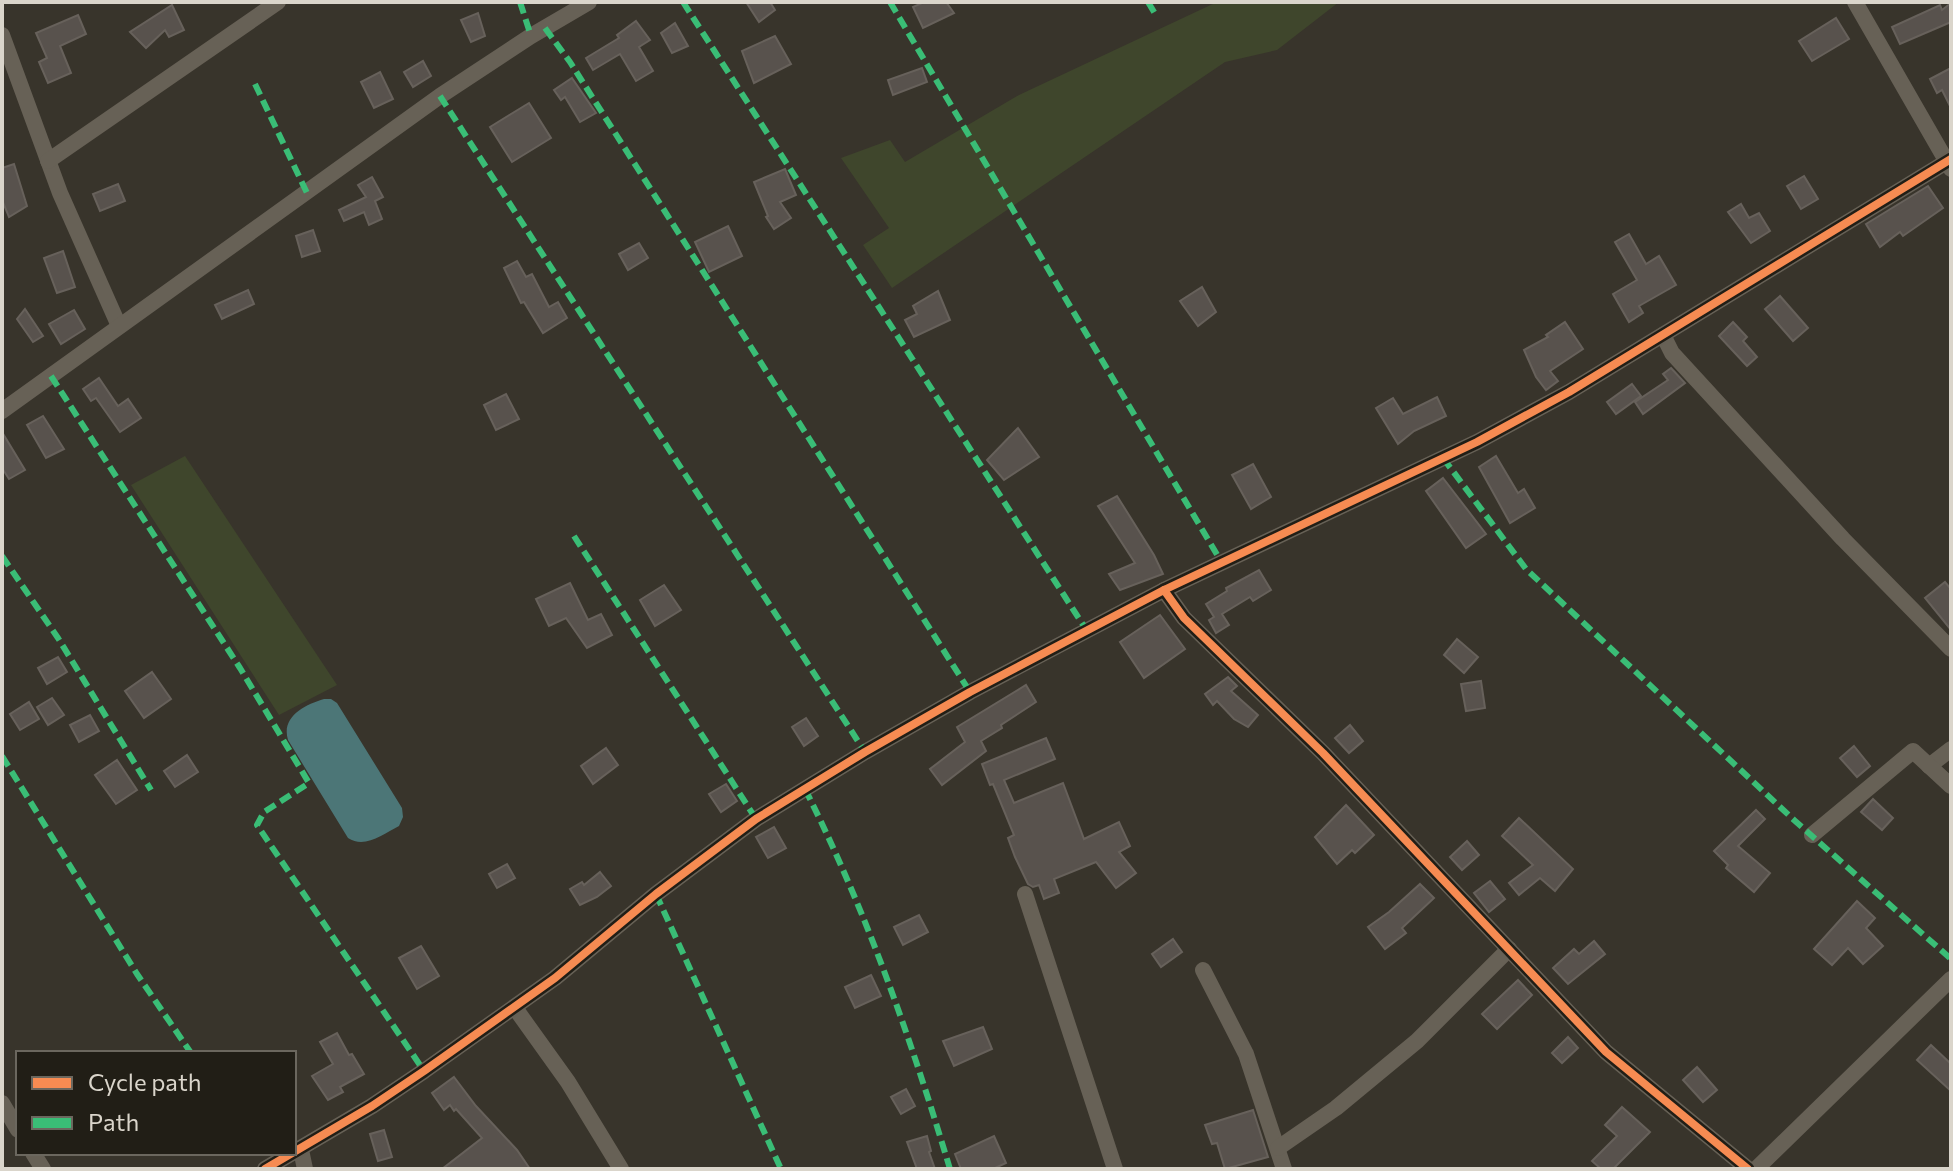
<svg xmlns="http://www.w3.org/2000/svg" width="1953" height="1171" font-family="Commissioner,sans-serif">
  <rect width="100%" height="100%" fill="#38342b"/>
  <g fill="#3f462c">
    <polygon points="1217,2 1339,2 1277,50 1225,62 892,288 863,245 889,228 841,158 890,140 905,162 1019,95"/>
    <polygon points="185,456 337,685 279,715 131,485"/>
  </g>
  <path fill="#4c7677" d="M324,699H331L337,703L402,808L403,817L399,826C383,834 365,849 348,838L288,740C281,717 304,705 324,699Z"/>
  <g fill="#58524d" stroke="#67615b" stroke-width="2">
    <polygon points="746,2 770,2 775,10 759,22"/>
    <polygon points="924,2 946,2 954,13 923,28 913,7"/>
    <polygon points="1951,3 1951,22 1900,44 1892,27 1940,5 1942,10"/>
    <polygon points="172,5 184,30 169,37 165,30 146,48 130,32"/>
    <polygon points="478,13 485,36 471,42 461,20"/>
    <polygon points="78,15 86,34 60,46 71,73 48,83 39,62 47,58 36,33"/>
    <polygon points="1836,18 1849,39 1812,61 1799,41"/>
    <polygon points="636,21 650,40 639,47 653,71 636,81 620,54 593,70 586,58 619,38 617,35"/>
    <polygon points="675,23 688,46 672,53 661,33"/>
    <polygon points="775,36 791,64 754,83 742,51"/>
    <polygon points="423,61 431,76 413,87 404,72"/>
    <polygon points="922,68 927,82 893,95 888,80"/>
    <polygon points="1951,68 1951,108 1942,90 1937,93 1930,79"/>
    <polygon points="380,72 393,99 374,108 361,82"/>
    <polygon points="572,78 596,113 580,122 565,97 561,100 554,90"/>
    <polygon points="529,103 551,138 512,162 490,127"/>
    <polygon points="14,164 27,206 9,217 2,200 2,168"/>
    <polygon points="785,169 796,195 780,202 791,218 774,229 766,217 768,216 754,182"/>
    <polygon points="1804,176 1818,199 1801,209 1787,186"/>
    <polygon points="372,177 383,197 375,201 382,219 369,225 364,212 344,221 339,210 366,197 358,185"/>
    <polygon points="118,184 125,201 100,211 93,194"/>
    <polygon points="1928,186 1943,208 1903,236 1900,232 1880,247 1866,224"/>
    <polygon points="1741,204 1749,218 1759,213 1770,231 1751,243 1728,212"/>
    <polygon points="728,226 742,256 709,272 695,242"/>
    <polygon points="313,230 320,251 302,257 296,236"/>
    <polygon points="1629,234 1646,264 1659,256 1676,285 1639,306 1643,313 1629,322 1613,294 1637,280 1615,242"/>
    <polygon points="639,243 648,258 628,270 619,254"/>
    <polygon points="63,251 75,287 57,293 44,258"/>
    <polygon points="517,261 526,277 532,274 549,307 558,302 567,318 543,333 524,302 521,303 504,268"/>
    <polygon points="1202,287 1216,312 1198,326 1180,301"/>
    <polygon points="248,290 254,304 222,319 215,305"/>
    <polygon points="938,291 950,320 914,337 905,320 917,314 913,306"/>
    <polygon points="1780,296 1808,328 1793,341 1765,309"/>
    <polygon points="25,309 43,336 33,342 17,319"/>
    <polygon points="74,310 85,329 61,344 49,324"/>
    <polygon points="1565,322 1583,349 1550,371 1558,381 1546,390 1536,377 1524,350 1548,337 1546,335"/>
    <polygon points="1733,322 1747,337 1743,341 1757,357 1747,366 1719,336"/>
    <polygon points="1671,368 1685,383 1643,414 1635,402 1668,380 1663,374"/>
    <polygon points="99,378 118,406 128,399 141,418 120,432 96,398 91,401 83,389"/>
    <polygon points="1632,384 1641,396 1616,414 1607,402"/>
    <polygon points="506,394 519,419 496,430 484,405"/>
    <polygon points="1437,397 1446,416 1414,431 1398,444 1376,408 1393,398 1403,414"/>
    <polygon points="43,416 64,449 46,458 27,425"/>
    <polygon points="1018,428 1039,457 1004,480 987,460"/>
    <polygon points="2,432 25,470 9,479 2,468"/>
    <polygon points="1496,456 1518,493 1524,489 1535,508 1510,523 1479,467"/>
    <polygon points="1253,464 1271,497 1251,509 1232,475"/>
    <polygon points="1443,478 1486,534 1466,548 1426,491"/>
    <polygon points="1117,496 1154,555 1163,574 1120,590 1109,574 1135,563 1098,506"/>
    <polygon points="1259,570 1271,590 1253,601 1250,597 1222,614 1229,625 1216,633 1209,620 1214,617 1206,604 1227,591 1226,588"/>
    <polygon points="1945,582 1951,589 1951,630 1925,598"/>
    <polygon points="570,583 588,620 601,614 612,635 587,648 566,618 549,626 536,599"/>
    <polygon points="664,585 681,610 655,626 640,600"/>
    <polygon points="1160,615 1185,649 1144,678 1120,642"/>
    <polygon points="1457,639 1478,657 1464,673 1444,655"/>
    <polygon points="58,657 67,672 47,684 38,668"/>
    <polygon points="152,672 171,699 144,718 125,691"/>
    <polygon points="1228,677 1237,686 1231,691 1258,715 1248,727 1234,719 1217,701 1213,705 1205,694"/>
    <polygon points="1481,681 1485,708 1466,711 1461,684"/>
    <polygon points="1026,685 1036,702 1001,725 1002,728 981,741 986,751 942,785 930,769 965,742 957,727"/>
    <polygon points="52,698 64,715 48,725 37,707"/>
    <polygon points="29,702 39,719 20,730 10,714"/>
    <polygon points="90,715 99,731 79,742 70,725"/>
    <polygon points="806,718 818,736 804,746 792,727"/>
    <polygon points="1350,725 1363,741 1349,753 1335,738"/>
    <polygon points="1046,738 1055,759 1004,780 1014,803 1063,783 1084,839 1119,822 1130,846 1119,852 1136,873 1116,888 1096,862 1054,879 1059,893 1044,899 1039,885 1033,887 1028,884 1015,857 1008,838 1014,835 993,784 990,785 982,764"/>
    <polygon points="1854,746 1870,766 1857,777 1840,758"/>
    <polygon points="606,748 618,765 593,784 581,766"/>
    <polygon points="187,755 198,772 175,787 164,771"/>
    <polygon points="117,760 137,790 116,804 95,775"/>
    <polygon points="726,784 737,801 721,812 709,794"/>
    <polygon points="1873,799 1893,818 1882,830 1861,812"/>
    <polygon points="1346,805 1374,835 1355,853 1352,850 1337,864 1315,837"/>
    <polygon points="1756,810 1765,819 1738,846 1770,873 1754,892 1726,868 1728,865 1714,851"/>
    <polygon points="1519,818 1573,869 1555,891 1540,878 1519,895 1509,883 1533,865 1502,836"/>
    <polygon points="774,827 786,848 768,858 756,837"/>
    <polygon points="1467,841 1479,855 1462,870 1450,857"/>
    <polygon points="507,864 515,878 497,888 489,874"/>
    <polygon points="600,872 611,886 597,897 580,905 570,889 582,882 584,885"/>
    <polygon points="1490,881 1505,899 1489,912 1474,893"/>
    <polygon points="1420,884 1434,898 1402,928 1406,933 1385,949 1368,927 1389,912"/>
    <polygon points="1857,901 1875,918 1866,928 1883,946 1863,964 1848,948 1832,965 1814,949"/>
    <polygon points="919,915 928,932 903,945 894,927"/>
    <polygon points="1173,939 1182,952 1161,967 1152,954"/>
    <polygon points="1594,941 1605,954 1568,984 1553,968 1574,949 1579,954"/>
    <polygon points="421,946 439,976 417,989 399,958"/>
    <polygon points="871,975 881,996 855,1008 845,987"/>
    <polygon points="1518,980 1532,995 1497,1029 1482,1014"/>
    <polygon points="983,1027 992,1049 954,1066 943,1041"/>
    <polygon points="337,1033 349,1055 352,1054 364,1074 340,1087 343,1092 328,1100 312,1076 333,1064 320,1042"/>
    <polygon points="1568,1037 1578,1048 1562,1063 1552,1053"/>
    <polygon points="1931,1045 1951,1064 1951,1091 1917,1060"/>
    <polygon points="1697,1067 1717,1090 1703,1102 1683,1080"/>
    <polygon points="454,1077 476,1106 517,1150 530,1169 442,1169 482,1138 456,1109 454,1111 450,1105 444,1110 432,1093"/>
    <polygon points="906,1089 915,1106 901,1114 891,1097"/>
    <polygon points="1622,1107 1650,1132 1613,1169 1601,1169 1592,1161 1617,1136 1605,1125"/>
    <polygon points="1253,1110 1268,1157 1225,1169 1217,1143 1212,1144 1205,1125"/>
    <polygon points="384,1130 392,1157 378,1161 370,1134"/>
    <polygon points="927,1136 931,1151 929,1152 935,1169 917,1169 907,1142"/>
    <polygon points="994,1136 1006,1163 993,1169 961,1169 955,1154"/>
  </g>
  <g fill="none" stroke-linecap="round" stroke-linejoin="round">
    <g stroke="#676156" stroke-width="16">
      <polyline points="1855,2 1951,169"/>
      <polyline points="2,35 60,193 119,326"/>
      <polyline points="48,161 278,2"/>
      <polyline points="1663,335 1672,353 1843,539 1951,649"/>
      <polyline points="2,411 440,96 531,36 589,2"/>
      <polyline points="1164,590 1184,618 1323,753 1606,1052 1748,1169"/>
      <polyline points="1929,766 1951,749"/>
      <polyline points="1812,835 1913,751 1951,786"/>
      <polyline points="1025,894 1115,1169"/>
      <polyline points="1203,970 1246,1054 1284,1169"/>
      <polyline points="515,1008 568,1082 621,1169"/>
      <polyline points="2,1103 18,1130"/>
      <polyline points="1278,1148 1336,1108 1417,1041 1509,949"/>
      <polyline points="301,1150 305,1169"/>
      <polyline points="33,1153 43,1169"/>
      <polyline points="265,1169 372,1106 424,1071 555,978 656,894 756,819 865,752 970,692 1164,590 1477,442 1569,392 1951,159"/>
      <polyline points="1756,1169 1951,979"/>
    </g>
    <g stroke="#3abd76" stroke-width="6" stroke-dasharray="12 6" stroke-linecap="butt">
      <polyline points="520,2 531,36"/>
      <polyline points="683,2 1087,631"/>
      <polyline points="890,2 1222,563"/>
      <polyline points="1148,2 1157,17"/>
      <polyline points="545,28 570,62 970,692"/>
      <polyline points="255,84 307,193"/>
      <polyline points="440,96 865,752"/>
      <polyline points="51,376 240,668 309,783 264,812 257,825 424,1071"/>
      <polyline points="1443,458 1526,569 1794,820 1951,959"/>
      <polyline points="574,536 756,819"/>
      <polyline points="2,556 58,638 151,790"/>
      <polyline points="2,756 137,974 191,1053"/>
      <path d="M805,789C866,910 911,1039 950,1169"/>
      <polyline points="656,894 781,1169"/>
    </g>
    <g stroke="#211e16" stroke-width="13">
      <g id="cycleway">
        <polyline points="1164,590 1184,618 1323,753 1606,1052 1748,1169"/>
        <polyline points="265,1169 372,1106 424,1071 555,978 656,894 756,819 865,752 970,692 1164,590 1477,442 1569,392 1951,159"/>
      </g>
    </g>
    <use href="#cycleway" stroke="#f68b52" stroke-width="8"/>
  </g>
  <rect width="1953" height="1171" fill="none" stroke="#dad5cb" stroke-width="8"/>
  <rect x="16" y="1051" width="280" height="104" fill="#211e16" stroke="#6b675e" stroke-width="2"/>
  <rect x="32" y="1077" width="40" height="12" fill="#f68b52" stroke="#6b675e" stroke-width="2"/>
  <text x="88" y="1091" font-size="24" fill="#dad5cb">Cycle path</text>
  <rect x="32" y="1117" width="40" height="12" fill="#3abd76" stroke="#6b675e" stroke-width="2"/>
  <text x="88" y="1131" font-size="24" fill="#dad5cb">Path</text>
</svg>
